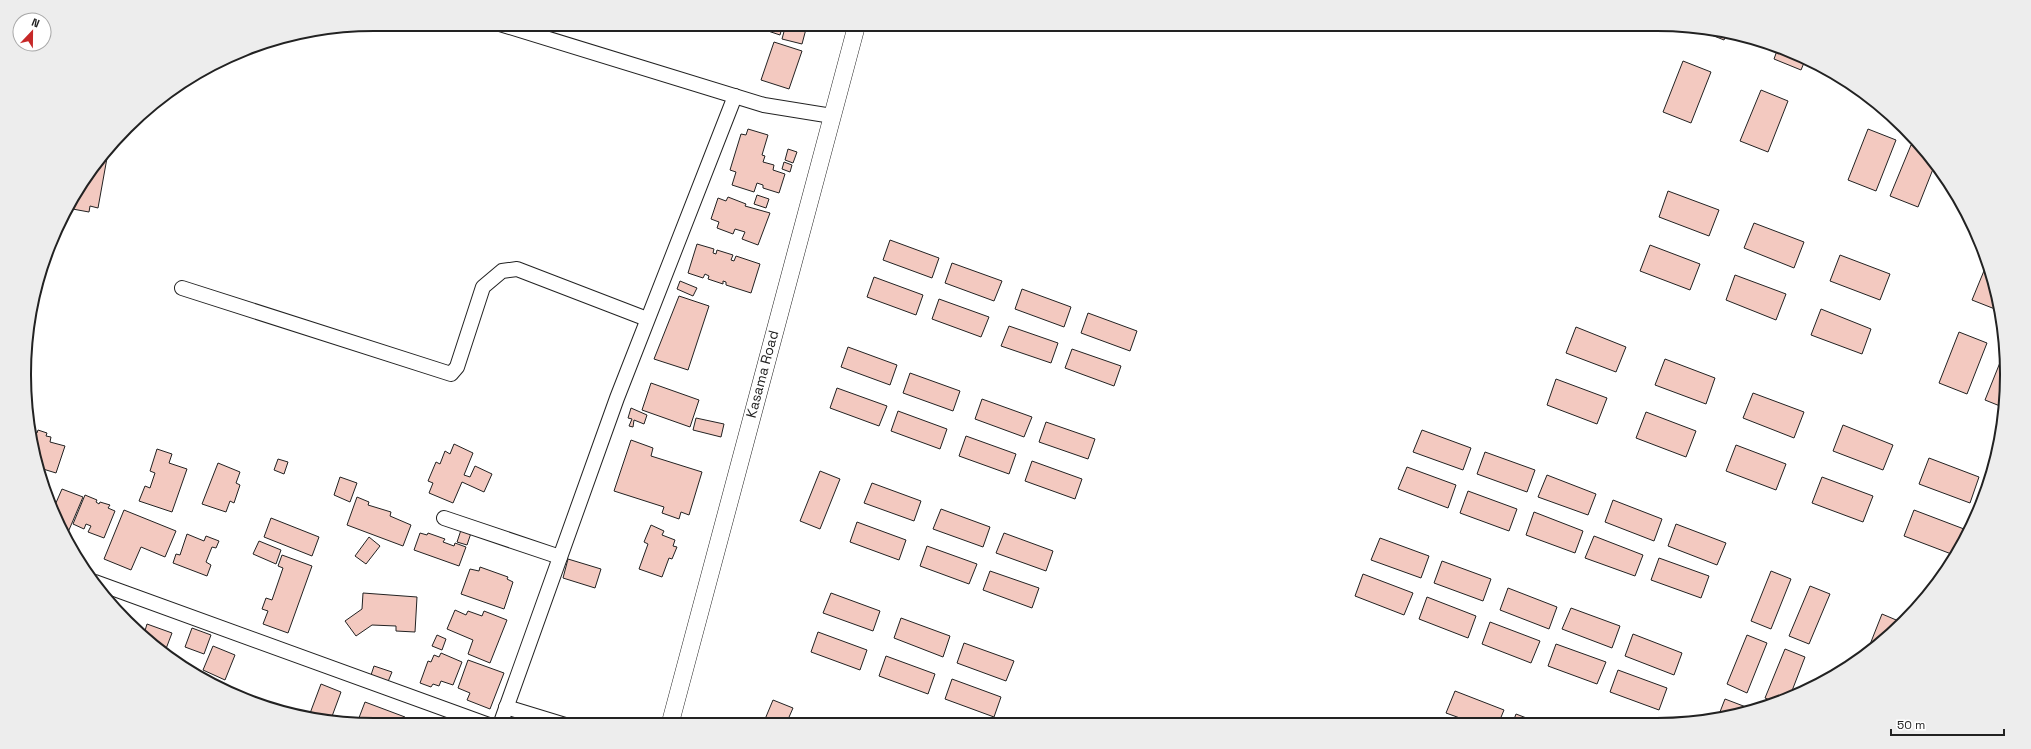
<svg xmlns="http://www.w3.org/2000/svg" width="2031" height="749" font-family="'Space Grotesk',sans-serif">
  <rect width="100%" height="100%" fill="#fff"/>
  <g fill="#f3c9c0" stroke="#222">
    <polygon points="761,24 783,24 780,35 759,28"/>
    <polygon points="786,24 806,29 802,44 782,39"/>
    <polygon points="1699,30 1727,33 1724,40"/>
    <polygon points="774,42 802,51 789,89 761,80"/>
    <polygon points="1778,48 1806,58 1801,70 1774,59"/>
    <polygon points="1683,61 1711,72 1691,123 1663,112"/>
    <polygon points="1761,90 1788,101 1768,152 1740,141"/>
    <polygon points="748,129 768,135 762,155 765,156 763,162 774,165 773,170 785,174 779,193 763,188 763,185 757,183 754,192 732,185 736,172 730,170 741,134 746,135"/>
    <polygon points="1868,129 1896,140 1876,191 1848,180"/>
    <polygon points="1911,145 1926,151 1935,164 1918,207 1890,196"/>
    <polygon points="788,149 797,152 793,163 785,160"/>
    <polygon points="105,158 107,158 98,208 90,206 89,212 67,208 71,199"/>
    <polygon points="784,162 792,165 790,172 782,169"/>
    <polygon points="1668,191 1719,210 1709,236 1659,217"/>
    <polygon points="757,195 769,199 766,208 754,204"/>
    <polygon points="728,197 746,204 745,206 770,213 758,245 742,239 745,232 735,229 733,234 717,228 719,222 711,219 718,198 726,201"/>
    <polygon points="1754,223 1804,242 1794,268 1744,248"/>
    <polygon points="890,240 939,258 932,278 883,260"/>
    <polygon points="697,244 714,249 713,253 716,254 717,250 733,255 731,260 734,261 736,256 760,264 751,293 726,285 726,282 723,281 723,284 708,279 709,276 705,274 703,278 688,273"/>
    <polygon points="1650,245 1700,264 1690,290 1640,271"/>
    <polygon points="1840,255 1890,274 1880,300 1830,281"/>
    <polygon points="1988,261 1988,262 2000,311 1972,300"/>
    <polygon points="952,263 1002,281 994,301 945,283"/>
    <polygon points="1735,275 1786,294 1776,320 1726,300"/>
    <polygon points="874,277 923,295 916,315 867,297"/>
    <polygon points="680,281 697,288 693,296 677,289"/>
    <polygon points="1022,289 1071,307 1064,327 1015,309"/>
    <polygon points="679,296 709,306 688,370 654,359"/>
    <polygon points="939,299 989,317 981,337 932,319"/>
    <polygon points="1821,309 1871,329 1862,354 1811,335"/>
    <polygon points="1088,313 1137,331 1130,351 1081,333"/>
    <polygon points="1009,326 1058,343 1051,363 1001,346"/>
    <polygon points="1576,327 1626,347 1616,372 1566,353"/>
    <polygon points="1959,332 1987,343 1967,394 1939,383"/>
    <polygon points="848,347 897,365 890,385 841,367"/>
    <polygon points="1072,349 1121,366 1114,386 1065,368"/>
    <polygon points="2005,350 2006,398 2005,408 1985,400"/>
    <polygon points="1665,359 1715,378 1706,404 1655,385"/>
    <polygon points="910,373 960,391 953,411 903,393"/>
    <polygon points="1556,379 1607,398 1597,424 1547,405"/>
    <polygon points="651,383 699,400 690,427 642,410"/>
    <polygon points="837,388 887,406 879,426 830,408"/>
    <polygon points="1753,393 1804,412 1794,438 1743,418"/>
    <polygon points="982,399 1032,417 1024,437 975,419"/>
    <polygon points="631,408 647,415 644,424 634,420 633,427 629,426 632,419 628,418"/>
    <polygon points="898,411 947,429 940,449 891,431"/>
    <polygon points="1646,412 1696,431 1686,457 1636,438"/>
    <polygon points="696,418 724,424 721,437 693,430"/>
    <polygon points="1046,422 1095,439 1088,459 1039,442"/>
    <polygon points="1843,425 1893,445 1883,470 1833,451"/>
    <polygon points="30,430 37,433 38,430 47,433 46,436 51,437 50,442 65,446 56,473 43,469 43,471 39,470 31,443"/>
    <polygon points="1422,430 1471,448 1463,470 1413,452"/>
    <polygon points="966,436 1016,454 1009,474 959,456"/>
    <polygon points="631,440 653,448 651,456 702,472 689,515 681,512 679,519 662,513 664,507 614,491"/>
    <polygon points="454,444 473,453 464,475 470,477 475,466 492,474 484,492 462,482 453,503 429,493 433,483 428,481 436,462 440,464 445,451 450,454"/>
    <polygon points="1736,445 1786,464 1776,490 1726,471"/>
    <polygon points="157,449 172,454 169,463 187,469 172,512 139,501 145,486 150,488 155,473 150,471"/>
    <polygon points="1485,452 1535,470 1527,492 1477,474"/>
    <polygon points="1929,458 1979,477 1970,503 1919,484"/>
    <polygon points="278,459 288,462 284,474 274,470"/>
    <polygon points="1032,461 1082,479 1075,499 1025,481"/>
    <polygon points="218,463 240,472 236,483 240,485 234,503 230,501 226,512 202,504"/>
    <polygon points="1407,467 1456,485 1448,508 1398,489"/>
    <polygon points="820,471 840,479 820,529 800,521"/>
    <polygon points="1547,475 1596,494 1588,515 1538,497"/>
    <polygon points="340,477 357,483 350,502 334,495"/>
    <polygon points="1822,477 1873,496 1863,522 1812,503"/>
    <polygon points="872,483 921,501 914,521 864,503"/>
    <polygon points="62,489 83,497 66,537 52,512"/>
    <polygon points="1468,491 1517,509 1509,531 1460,513"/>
    <polygon points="85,495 97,500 96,502 99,504 100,502 110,505 108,508 115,511 104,538 88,532 91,526 86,524 84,529 73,524"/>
    <polygon points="357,497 369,502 368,505 391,512 390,516 411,525 403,546 347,525"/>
    <polygon points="1613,500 1662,519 1654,541 1605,522"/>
    <polygon points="941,509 990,527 983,547 933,529"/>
    <polygon points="124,510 176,531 165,557 141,547 131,570 104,559"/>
    <polygon points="1914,510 1964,529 1954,555 1904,536"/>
    <polygon points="1534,512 1583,531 1575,553 1526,535"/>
    <polygon points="271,518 319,537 312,556 264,537"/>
    <polygon points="857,522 906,540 899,560 850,542"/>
    <polygon points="1676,524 1726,543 1717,565 1668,546"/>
    <polygon points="651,525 664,531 662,535 675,540 673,546 677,547 672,559 669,558 662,577 639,569 648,544 644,542"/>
    <polygon points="461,530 471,533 467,545 457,542"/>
    <polygon points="420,533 427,535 428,533 445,539 443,542 454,546 455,543 466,547 459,566 414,550"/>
    <polygon points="1004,533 1053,551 1046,571 996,553"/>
    <polygon points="187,534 204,541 206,536 219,541 216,548 212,547 206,562 211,565 207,576 173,563 176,554 180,555"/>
    <polygon points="1594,536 1643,555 1635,576 1585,558"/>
    <polygon points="369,537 380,546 366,564 355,556"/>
    <polygon points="1380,538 1429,556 1421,578 1371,560"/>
    <polygon points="259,541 281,550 276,564 253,554"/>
    <polygon points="927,546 977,564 969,584 920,566"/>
    <polygon points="282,555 312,566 288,633 263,624 268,611 262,609 266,598 272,600 283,568 278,566"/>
    <polygon points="1659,558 1709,576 1701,598 1651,580"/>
    <polygon points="568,559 601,569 595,588 563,578"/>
    <polygon points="1442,561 1491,579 1483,601 1434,583"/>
    <polygon points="480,567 508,577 507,579 513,582 504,609 461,594 470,569 479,571"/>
    <polygon points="990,571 1039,588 1032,608 983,590"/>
    <polygon points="1771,571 1791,579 1771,629 1751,621"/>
    <polygon points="1363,574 1413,593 1404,615 1355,596"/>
    <polygon points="1810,586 1830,594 1809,644 1789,636"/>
    <polygon points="1508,588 1557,607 1549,629 1500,610"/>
    <polygon points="363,593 417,597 415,632 396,631 396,626 372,625 356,636 345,621 362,609"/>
    <polygon points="831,593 880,611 873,631 823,613"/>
    <polygon points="1427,597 1476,616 1468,638 1419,619"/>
    <polygon points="1571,608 1620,626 1612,648 1562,629"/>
    <polygon points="455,610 466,615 468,611 482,616 484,611 507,620 490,663 468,654 473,640 447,629"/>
    <polygon points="1882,614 1901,622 1888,638 1867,652"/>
    <polygon points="901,618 950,636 943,657 894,638"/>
    <polygon points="1490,622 1540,641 1531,663 1482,644"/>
    <polygon points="147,624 172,633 164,654 144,634"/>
    <polygon points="192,628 211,635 204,654 185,647"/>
    <polygon points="818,632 867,650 860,670 811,652"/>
    <polygon points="1633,634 1682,653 1674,675 1625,656"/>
    <polygon points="437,635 446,639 442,650 432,646"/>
    <polygon points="1747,635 1767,643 1747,693 1727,684"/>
    <polygon points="964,643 1014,661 1006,681 957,663"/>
    <polygon points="1556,644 1606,662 1597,684 1548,666"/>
    <polygon points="213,646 235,655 225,680 203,670"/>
    <polygon points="1785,649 1805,657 1790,696 1772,701 1765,698"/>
    <polygon points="441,653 462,662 453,685 441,681 439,686 433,684 431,687 420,683 428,661 431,662 434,655 439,657"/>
    <polygon points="886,656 935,674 928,694 879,676"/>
    <polygon points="468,660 504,673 490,709 467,700 470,693 458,688"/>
    <polygon points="374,666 392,672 387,684 370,678"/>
    <polygon points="1618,670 1667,688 1659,710 1610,692"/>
    <polygon points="952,679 1001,697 994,717 945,699"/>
    <polygon points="321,684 341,692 331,719 309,716"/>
    <polygon points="1455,691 1504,710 1499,722 1471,722 1446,713"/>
    <polygon points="1725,699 1746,707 1745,709 1718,717"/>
    <polygon points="773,700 793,708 786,724 763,724"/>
    <polygon points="365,702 405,717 401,725 357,723"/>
    <polygon points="1516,714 1537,722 1513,722"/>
  </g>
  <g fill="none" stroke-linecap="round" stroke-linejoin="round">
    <g stroke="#222" stroke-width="16">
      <g id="minor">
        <polyline points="500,24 764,105 832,116"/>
        <polyline points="182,288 451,374 457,367 483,287 502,271 517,269 647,319"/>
        <polyline points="444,518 560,557"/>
        <polyline points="95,582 489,725"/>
        <polyline points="506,707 565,725"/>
        <polyline points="500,725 617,398 735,96"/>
      </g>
    </g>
    <g stroke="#222" stroke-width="18">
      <polyline id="tertiary" points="670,724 857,24"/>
    </g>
    <use href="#minor" stroke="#fff" stroke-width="14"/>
    <use href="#tertiary" stroke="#fff" stroke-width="17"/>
  </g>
  <g text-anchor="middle" stroke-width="3" stroke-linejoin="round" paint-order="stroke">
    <g font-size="14" fill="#222" stroke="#fff">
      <text transform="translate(762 374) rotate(-75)" y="5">Kasama Road</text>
    </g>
  </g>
  <path d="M0 0H2031V749H0ZM374 31H1657A343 343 0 0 1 2000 374V375A343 343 0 0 1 1657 718H374A343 343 0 0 1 31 375V374A343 343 0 0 1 374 31Z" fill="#ededed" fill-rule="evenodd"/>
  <path fill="none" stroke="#222" stroke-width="2" d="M374 31H1657A343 343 0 0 1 2000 374V375A343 343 0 0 1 1657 718H374A343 343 0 0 1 31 375V374A343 343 0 0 1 374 31Z"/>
  <g transform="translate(32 32) rotate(22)"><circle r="19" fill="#ffffff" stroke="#a7a7a7"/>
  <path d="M0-3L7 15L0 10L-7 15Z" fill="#c62828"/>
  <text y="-6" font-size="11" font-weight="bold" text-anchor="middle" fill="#222222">N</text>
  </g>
  <path d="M1891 729v6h113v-6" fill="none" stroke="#222222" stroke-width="2"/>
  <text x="1897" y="729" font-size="12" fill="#222222" stroke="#ffffff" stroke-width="3" paint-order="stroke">50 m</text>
</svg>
